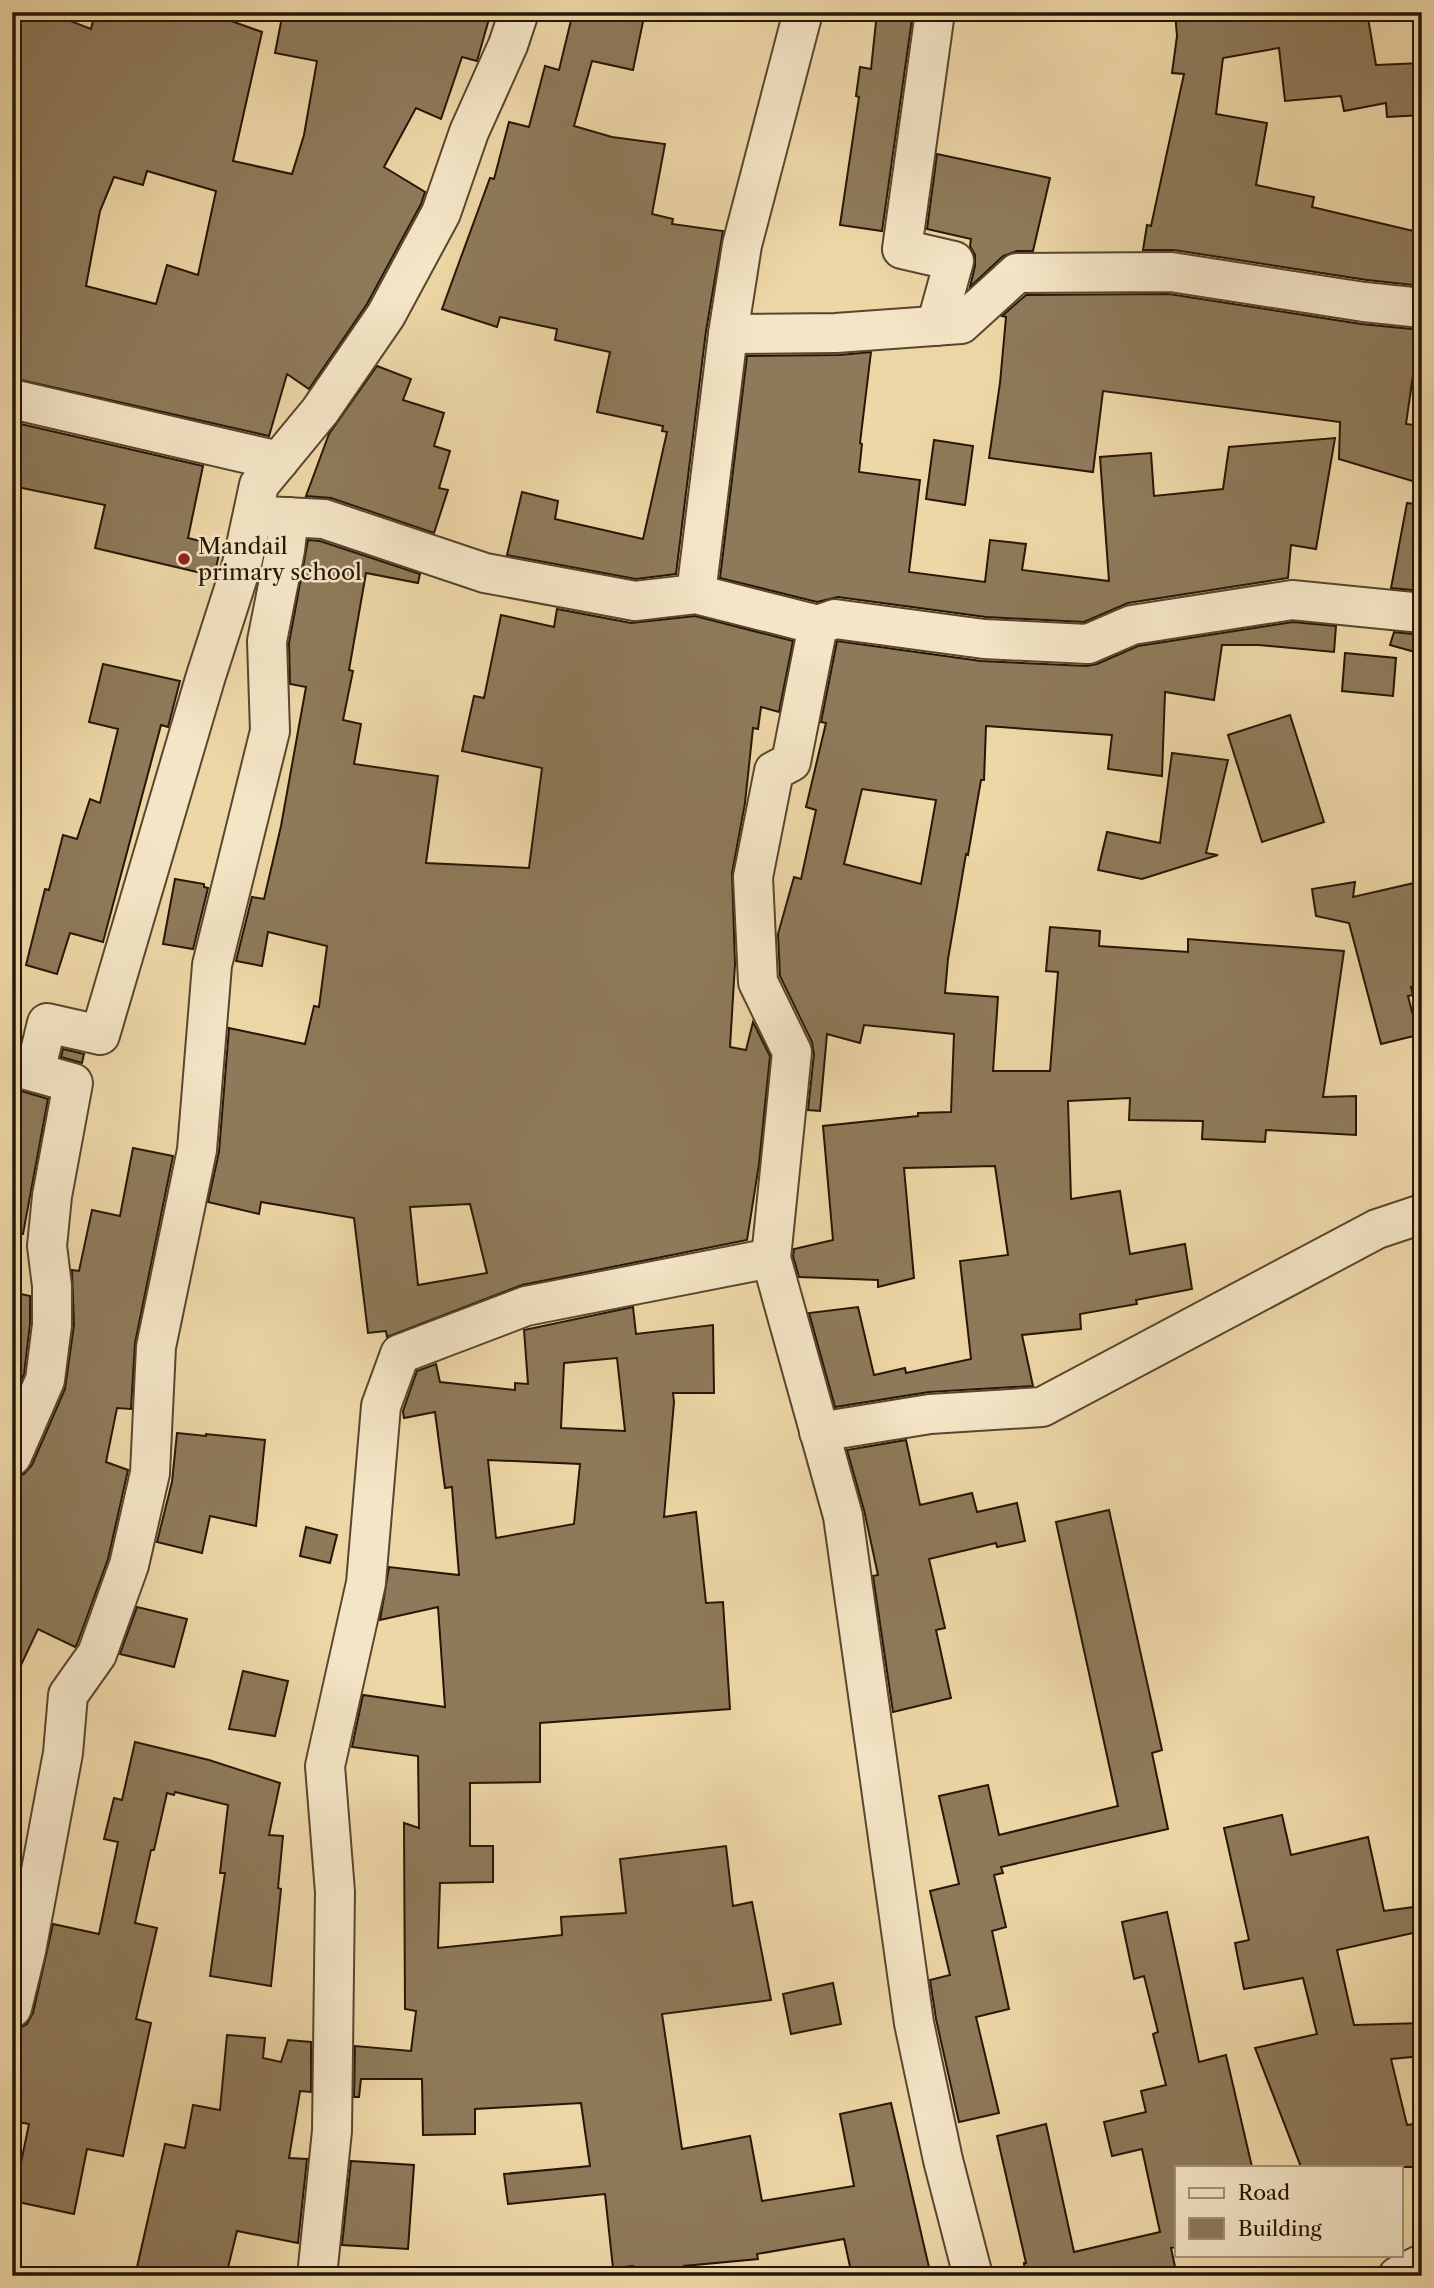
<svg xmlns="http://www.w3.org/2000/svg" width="1434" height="2288" font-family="'Libre Caslon Text',serif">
  <rect width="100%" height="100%" fill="#eed7a7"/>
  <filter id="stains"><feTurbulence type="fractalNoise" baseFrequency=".00286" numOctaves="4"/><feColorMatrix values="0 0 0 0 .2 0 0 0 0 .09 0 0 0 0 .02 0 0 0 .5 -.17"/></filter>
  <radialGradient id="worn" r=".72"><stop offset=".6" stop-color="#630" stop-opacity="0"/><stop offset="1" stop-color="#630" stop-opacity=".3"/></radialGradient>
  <g fill="#8e7a5a" stroke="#261606" stroke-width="2" fill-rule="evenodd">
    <path d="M12,12H47L91,29L95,12H206L262,32L233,161L292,174L304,135L317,61L275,53L283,12H491L477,61L462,57L441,119L416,108L384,167L425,192L421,204L367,304L309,389L287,374L269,436L12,378ZM147,171L216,191L198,275L167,265L156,304L86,286L100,211L114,177L143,185Z"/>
    <polygon points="573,12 645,12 633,70 592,61 574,126 612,137 665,144 652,214 673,219 672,224 723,231 706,331 676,574 636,579 507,555 522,492 558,501 555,519 643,539 667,432 662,431 663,426 597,412 610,352 555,340 557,329 500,317 497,327 442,309 490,178 494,179 509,122 529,127 545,66 559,70"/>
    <polygon points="877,12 913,12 882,231 840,225 859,97 856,96 860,67 871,69"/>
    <polygon points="1175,12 1367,12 1376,65 1422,63 1422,115 1387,117 1386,103 1344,111 1341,96 1285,101 1279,48 1223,58 1216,114 1267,123 1256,185 1314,197 1312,207 1422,233 1422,286 1367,280 1174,250 1143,250 1147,225 1151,226 1184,74 1172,73 1177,36"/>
    <polygon points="937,154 1050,178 1033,251 1017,251 1003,256 970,287 975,266 975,255 970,246 971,239 927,229"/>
    <polygon points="1169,294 1361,324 1422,330 1422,340 1418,340 1406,424 1422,426 1422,484 1339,459 1340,422 1103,391 1093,472 989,458 1000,383 1006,317 1002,316 1026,295"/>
    <polygon points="871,352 860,443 862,444 859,472 920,480 909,572 985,582 990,540 1026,544 1022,570 1109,581 1100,457 1151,453 1154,496 1223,489 1229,447 1335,438 1316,549 1291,545 1288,578 1128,603 1084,622 986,617 838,597 817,602 720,578 747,356 839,355"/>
    <polygon points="377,366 411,379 403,400 444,413 434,446 450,451 439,488 448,490 434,533 331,498 306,496 329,434"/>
    <polygon points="12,422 203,466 188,538 221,546 214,576 95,548 105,505 12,486"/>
    <polygon points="934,440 973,446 965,505 926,499"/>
    <polygon points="1407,503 1422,505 1422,591 1391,588"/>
    <path d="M308,540L320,541L420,574L418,583L366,573L349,670L353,671L343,720L361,724L354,764L438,776L426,863L529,868L542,768L462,751L474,696L484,698L501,615L554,627L557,609L631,623L695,616L793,641L779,712L761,707L758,729L753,728L745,803L732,873L735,964L730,1047L746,1050L753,1022L770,1056L759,1164L747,1240L522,1285L387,1337L386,1331L368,1333L354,1218L261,1202L259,1214L208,1202L219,1152L229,1028L305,1044L314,1006L319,1007L327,946L268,932L262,966L236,961L252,897L264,899L281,826L306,687L290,684L289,643ZM470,1204L487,1273L418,1285L410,1207Z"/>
    <path d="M1293,622L1336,626L1334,652L1259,645H1222L1214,700L1165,692L1162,776L1108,769L1112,735L986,726L984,780H981L968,855L966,854L948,959L945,993L998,997L993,1071H1050L1058,972L1046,971L1050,927L1100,931L1099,946L1188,952V939L1344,951L1323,1097L1356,1096V1135L1266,1130L1265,1142L1202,1139L1203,1121L1129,1120L1130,1098L1068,1101L1071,1199L1120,1191L1130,1254L1185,1244L1192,1289L1136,1300L1137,1304L1080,1314L1081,1329L1022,1335L1033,1386L929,1392L835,1407L809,1313L858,1307L874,1375L905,1368L906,1373L971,1359L960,1261L1008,1255L995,1166L904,1168L914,1278L878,1287V1280L799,1277L793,1256L794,1249L833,1240L823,1126L918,1116V1113L951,1112L954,1034L864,1025L860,1043L827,1034L820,1111L808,1110L814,1054L812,1042L780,976L778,934L794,877L801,879L816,810L806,807L826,723L821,722L837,641L981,661L1087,666L1097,664L1138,646ZM862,789L936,800L921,884L844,864Z"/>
    <polygon points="1394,632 1422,635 1422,654 1390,645"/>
    <polygon points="1345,653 1396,658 1393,696 1342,691"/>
    <polygon points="103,664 180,681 168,727 161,725 103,942 70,933 57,974 26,965 45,889 49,890 63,835 77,839 90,799 100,803 118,729 89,722"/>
    <polygon points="1290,715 1324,822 1262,842 1228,735"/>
    <polygon points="1172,753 1228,760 1206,853 1218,855 1142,879 1098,870 1107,832 1160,843"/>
    <polygon points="175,879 204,884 204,887 208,888 193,949 163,944"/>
    <polygon points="1355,882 1353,897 1414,883 1422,917 1422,984 1411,987 1413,995 1408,996 1418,1035 1381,1044 1349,923 1316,916 1312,889"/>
    <polygon points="63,1049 84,1054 82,1063 61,1057"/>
    <polygon points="18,1090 48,1099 23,1234 12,1233 12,1112"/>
    <polygon points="133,1148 173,1156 135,1343 131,1409 117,1408 106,1462 128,1470 108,1559 77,1644 75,1647 38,1629 12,1684 12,1477 24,1474 32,1465 65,1389 74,1325 72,1270 79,1271 92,1210 120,1216"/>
    <polygon points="12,1292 30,1296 30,1324 24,1374 12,1401"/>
    <path d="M633,1307L636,1334L713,1325L714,1393H673L674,1402L664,1517L696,1512L706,1603L723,1602L730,1709L540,1723V1782L470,1783V1846H493V1882L440,1883L438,1948L562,1935L561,1917L626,1913L620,1859L726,1846L733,1906L752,1902L771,2000L662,2014L682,2149L750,2136L762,2201L854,2186L840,2114L891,2103L931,2276H852L844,2239L757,2254L758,2259L684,2266V2276H633V2266L613,2268L605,2194L508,2204L504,2174L590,2166L581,2103L475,2109V2134L423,2135L422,2079H361L359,2097H354L355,2046L411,2051L416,2011L405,2009L404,1823L419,1828L418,1756L352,1747L363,1695L445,1707L438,1607L380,1620L389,1567L459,1575L452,1487L445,1488L435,1412L404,1418L403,1411L417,1371L436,1364L440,1382L515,1390V1383L528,1384L524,1330ZM617,1358L625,1431L561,1428L564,1363ZM488,1460L580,1464L574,1524L496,1538Z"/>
    <polygon points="177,1433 206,1436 206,1434 265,1440 256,1526 210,1516 202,1553 157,1542 172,1482"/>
    <polygon points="906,1440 920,1505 972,1493 977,1512 1017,1503 1025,1541 997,1547 996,1543 929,1559 945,1628 936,1630 951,1698 893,1712 873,1576 878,1575 864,1510 847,1450"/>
    <polygon points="1109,1510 1162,1750 1152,1753 1168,1829 1001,1867 1003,1873 994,1875 1006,1927 992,1931 1009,2009 976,2017 999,2113 959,2122 936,2019 930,1980 950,1975 930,1891 959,1884 939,1796 988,1785 999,1835 1118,1806 1056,1522"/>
    <polygon points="306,1527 337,1535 330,1563 300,1556"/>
    <polygon points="137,1607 187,1619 174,1667 120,1654"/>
    <polygon points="243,1671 288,1681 275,1736 229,1729"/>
    <polygon points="135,1742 209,1760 280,1783 269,1835 283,1836 278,1888 281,1889 271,1986 210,1976 225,1873 220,1873 228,1805 175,1792 174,1795 167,1793 154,1850 151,1850 135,1923 157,1928 136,2019 151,2023 123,2156 87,2149 74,2214 13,2201 29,2124 12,2121 12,2054 17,2029 27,2024 33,2013 53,1924 99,1934 118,1842 104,1839 114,1798 122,1800"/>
    <polygon points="1282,1815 1291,1855 1368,1837 1384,1911 1422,1906 1422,1931 1337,1950 1354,2025 1422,2023 1422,2056 1391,2059 1407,2125 1422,2123 1422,2167 1301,2167 1255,2048 1317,2034 1303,1978 1244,1989 1235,1943 1249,1940 1224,1828"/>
    <polygon points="1167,1912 1199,2062 1226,2055 1252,2167 1177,2167 1177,2247 1171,2248 1177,2276 1025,2276 1024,2263 1026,2263 997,2136 1046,2124 1074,2252 1160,2232 1142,2149 1112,2156 1104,2122 1146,2112 1141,2091 1166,2085 1153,2034 1158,2032 1144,1976 1134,1979 1122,1922"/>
    <polygon points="833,1983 841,2024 791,2034 783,1994"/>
    <polygon points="227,2035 265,2038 263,2058 281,2062 288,2040 311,2042 311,2092 300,2091 289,2158 307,2159 298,2243 237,2231 226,2276 135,2276 165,2144 185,2148 193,2105 220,2110"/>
    <polygon points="351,2161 414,2165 408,2249 342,2245"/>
  </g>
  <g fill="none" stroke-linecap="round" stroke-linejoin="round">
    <g stroke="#58462e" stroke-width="42">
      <g id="minor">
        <polyline points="803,12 742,245 728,334 836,333 961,324 1017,273 1171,272 1364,302 1422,308"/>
        <polyline points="935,12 902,249 954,261 936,326"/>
        <polyline points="12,399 279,461"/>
        <polyline points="265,516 324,519 485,573 635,601 696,594 818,625"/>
        <polyline points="696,594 728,334"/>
        <polyline points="35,1072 47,1023 100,1035 205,679 242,564 259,485 320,411 386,315 441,213 469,132 508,45 519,12"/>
        <polyline points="819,1432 930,1414 1042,1407 1377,1229 1422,1214"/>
        <polyline points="12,1456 45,1380 52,1325 52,1286 47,1246 52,1196 73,1083 12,1066"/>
        <polyline points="12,2008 26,1951 63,1753 68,1695 97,1654 129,1565 150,1473 156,1347 197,1150 212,965 270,731 267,641 285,550 289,517"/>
        <polyline points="317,2276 332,2131 335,1892 325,1766 366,1583 381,1406 400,1354 526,1306 771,1258"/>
        <polyline points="973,2276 943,2160 914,2023 843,1516 771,1258 792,1052 758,982 753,877 774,771 791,762 818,625 835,619 984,639 1088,644 1132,625 1292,600 1422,613"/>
        <polyline points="1398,2276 1422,2264"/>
      </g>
    </g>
    <use href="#minor" stroke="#f4e5c6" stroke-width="38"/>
  </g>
  <circle fill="#8f2418" stroke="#f4e5c6" stroke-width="2.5" cx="184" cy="559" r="7"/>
  <g text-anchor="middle" stroke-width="5" stroke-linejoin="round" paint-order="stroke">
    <g font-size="23" fill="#261606" stroke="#f4e5c6" text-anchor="start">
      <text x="198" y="554">Mandail<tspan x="198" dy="26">primary school</tspan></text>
    </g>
  </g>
  <rect width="1434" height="2288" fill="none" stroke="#eed7a7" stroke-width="42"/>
  <rect x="14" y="14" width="1406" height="2260" fill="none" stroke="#261606" stroke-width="3.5"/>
  <rect x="21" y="21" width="1392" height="2246" fill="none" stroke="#261606" stroke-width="2"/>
  <rect x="1175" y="2166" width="228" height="91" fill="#f4e5c6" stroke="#a29279" stroke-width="2"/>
  <rect x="1189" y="2188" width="35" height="10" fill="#f4e5c6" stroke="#a29279" stroke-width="2"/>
  <text x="1238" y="2200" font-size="21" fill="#261606">Road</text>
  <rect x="1189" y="2218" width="35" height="21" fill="#8e7a5a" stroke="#a29279" stroke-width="2"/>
  <text x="1238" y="2236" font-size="21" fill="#261606">Building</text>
  <rect width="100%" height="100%" filter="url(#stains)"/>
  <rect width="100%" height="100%" fill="url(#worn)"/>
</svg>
